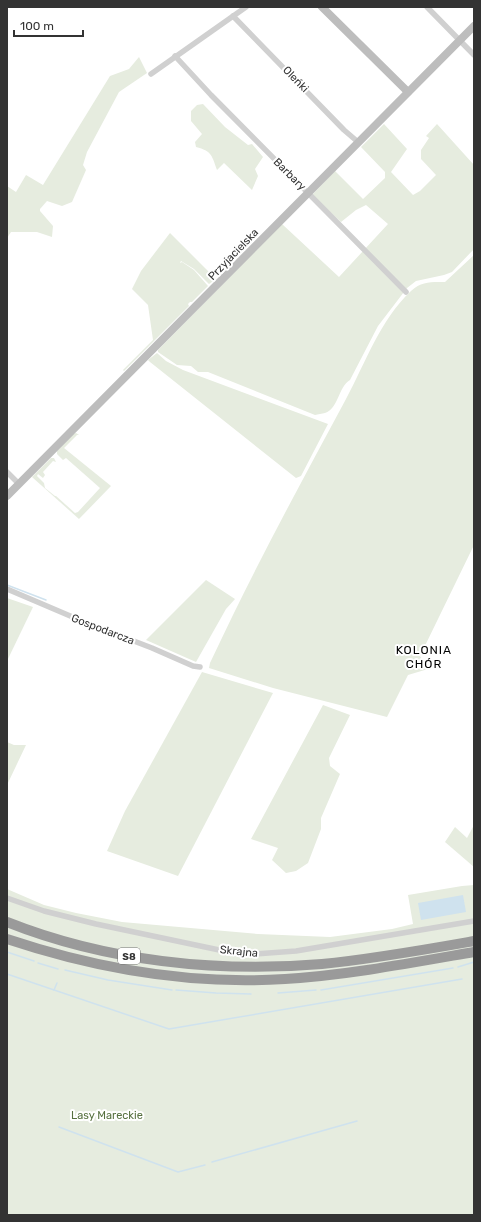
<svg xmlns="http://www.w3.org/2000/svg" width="481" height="1222" font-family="Rubik,sans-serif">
  <rect width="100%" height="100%" fill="#fff"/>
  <g fill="#e6ecdf">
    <polygon points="139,57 147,73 119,92 87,152 83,165 86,170 72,202 62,206 47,201 40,209 40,211 53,226 52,237 37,232 11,232 7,238 7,186 16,192 26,175 43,185 110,76 129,69"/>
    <path d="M203,104L225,127L248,145L252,144L263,157L255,169L258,176L252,190L224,163L217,170C212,156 212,151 196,147L195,142L202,134L191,121V111L197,105Z"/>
    <path d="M384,124L407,149L391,172L413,195L420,191L436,175L421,159V150L429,138L426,136L437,124L474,165V249L452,272L444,275L416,281L407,288L378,326L350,380C338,387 339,408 325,413C322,414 318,414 315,415L208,372H198L191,366L177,365L158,352V350L282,224L339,277L388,224L366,205L356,210L341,222L312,195L335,171L363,199L385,178V172L361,147Z"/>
    <polygon points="170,233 216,279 209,284 194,269 181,261 180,263 182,262 194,270 208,286 192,302 190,302 188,304 189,306 124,371 123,370 153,340 148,305 132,289 141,271"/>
    <path d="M474,255V545L420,656L425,664L430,666L428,669L408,675L387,717L273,688L209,668L210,663C252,573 299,486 346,399C366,362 380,320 411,291C422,281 431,282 445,282Z"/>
    <polygon points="157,353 166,361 183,370 328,424 301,476 296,478 150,362 148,360"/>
    <polygon points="76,433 79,435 77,435 64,448 111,486 79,519 32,477 51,458 54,458 56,462 53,461 43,472 45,475 43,478 38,474 37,476 44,483 45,488 55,496 56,496 75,513 78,512 100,488 66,458 63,460 57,454 57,451 73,434"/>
    <polygon points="206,580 235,599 226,609 196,662 146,640"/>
    <polygon points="7,598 33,607 7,661"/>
    <polygon points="202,672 273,693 178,876 107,851 125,811"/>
    <polygon points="323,705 350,715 329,758 330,766 340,774 321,818 321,829 308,863 296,871 286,873 272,860 278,848 251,839"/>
    <polygon points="7,742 14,745 26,745 7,785"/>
    <polygon points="474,825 474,867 445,842 455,827 467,838"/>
    <polygon points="474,885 474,1215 7,1215 7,889 44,905 76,913 122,922 258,934 330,937 392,929 413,924 408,895 462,886"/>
  </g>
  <polygon fill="#cfe2ee" points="463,895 466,912 421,920 418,903"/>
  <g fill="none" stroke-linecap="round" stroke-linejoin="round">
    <g stroke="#cfe2ee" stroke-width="1.5">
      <polyline points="474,552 474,554"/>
      <polyline points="7,585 46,600"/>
      <polyline points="7,952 34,961"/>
      <polyline points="38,963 58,969"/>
      <polyline points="458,967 474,962"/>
      <polyline points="65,970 108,980 172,990"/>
      <polyline points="7,974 169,1029 462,979"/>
      <polyline points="54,990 57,983"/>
      <polyline points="176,990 216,993 251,994"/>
      <polyline points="321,990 453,968"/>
      <polyline points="278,993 316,990"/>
      <polyline points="59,1127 178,1172 205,1165"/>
      <polyline points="212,1162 357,1121"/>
    </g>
    <g stroke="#d0d0d0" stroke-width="5.5">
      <polyline points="427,7 474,55"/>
      <polyline points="233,16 344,130 358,142"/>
      <polyline points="175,56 211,95 406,292"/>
      <polyline points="151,74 246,7"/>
      <polyline points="7,472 19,484"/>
      <polyline points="7,589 82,621 152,648 193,666 200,667"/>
      <polyline points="7,898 44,911 96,924 224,951 255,954 296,951 474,921"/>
    </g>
    <g stroke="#bdbdbd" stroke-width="8">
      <polyline points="322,7 408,92"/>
      <polyline points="7,496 474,26"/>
    </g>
    <g stroke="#9a9a9a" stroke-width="10">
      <path d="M7,922C105,961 217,973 322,964C373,959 423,950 474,941"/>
      <path d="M7,939C97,969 190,985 285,979C348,975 411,963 474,952"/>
    </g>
  </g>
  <g text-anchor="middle" stroke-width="4" stroke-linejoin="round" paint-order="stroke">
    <rect fill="#fff" stroke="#707070" stroke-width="1" x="118" y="948" width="22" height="16" rx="3"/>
    <g font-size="10" font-weight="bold" fill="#333">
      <text x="129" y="960">S8</text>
    </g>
    <g font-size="11" fill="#333" stroke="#fff">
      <text transform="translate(296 79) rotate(46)" y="4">Oleńki</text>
      <text transform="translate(290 174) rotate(45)" y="4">Barbary</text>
      <text transform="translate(233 254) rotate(-46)" y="4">Przyjacielska</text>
      <text transform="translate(103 629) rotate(21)" y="4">Gospodarcza</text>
      <text transform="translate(239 951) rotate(6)" y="4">Skrajna</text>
    </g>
    <g font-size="11" fill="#56703f" stroke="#fff">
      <text x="107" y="1119">Lasy Mareckie</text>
    </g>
    <g font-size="12" letter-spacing="1" fill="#000" stroke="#fff">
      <text x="424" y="654">KOLONIA<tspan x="424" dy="14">CHÓR</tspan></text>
    </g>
  </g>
  <rect width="481" height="1222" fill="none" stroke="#333333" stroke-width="16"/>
  <path d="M14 30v6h69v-6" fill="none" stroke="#333333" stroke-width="2"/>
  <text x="20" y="30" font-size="12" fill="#333333" stroke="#ffffff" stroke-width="3" paint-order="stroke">100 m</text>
</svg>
